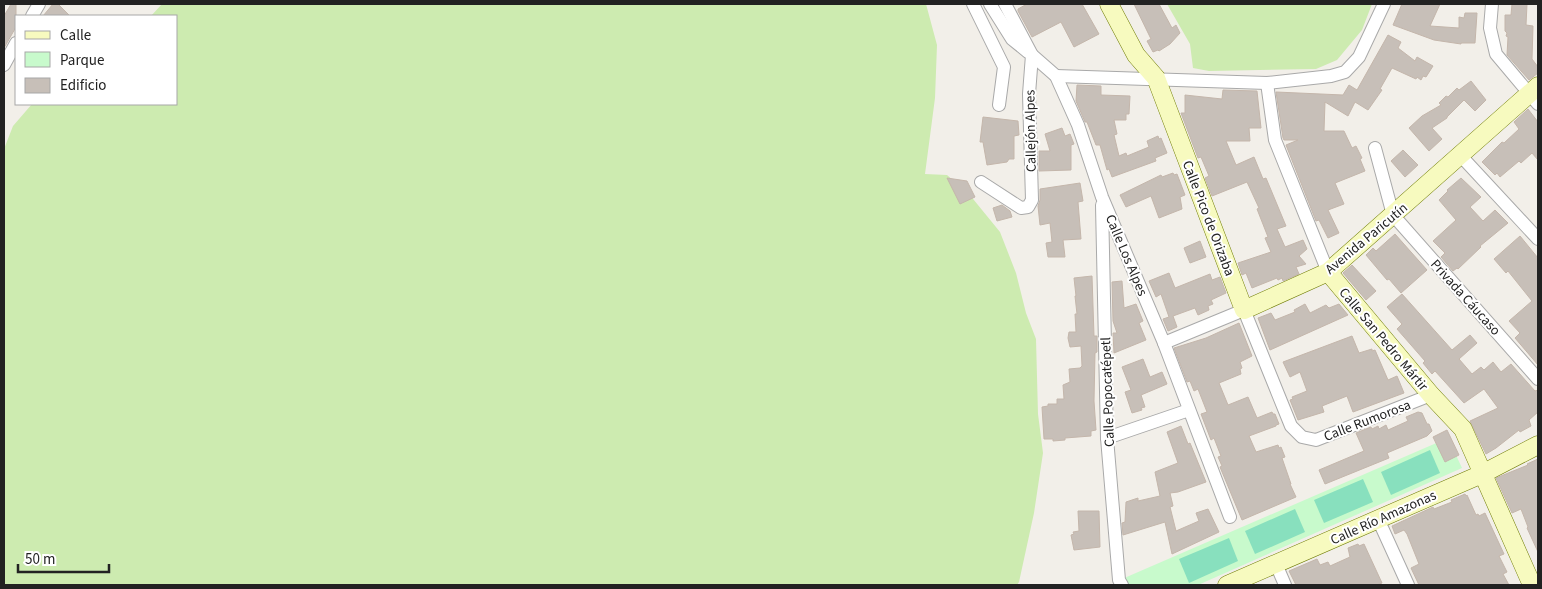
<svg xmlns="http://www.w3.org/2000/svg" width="1542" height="589" font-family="'Source Sans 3',sans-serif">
  <rect width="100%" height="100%" fill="#f2efe9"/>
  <g fill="#cdebb0">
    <polygon points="162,4 926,4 937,45 935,98 925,174 947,175 969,194 1000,232 1016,273 1026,313 1036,339 1038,414 1043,453 1034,513 1019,582 1017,585 4,585 4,149 13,126 32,104 176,104 176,16 151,16"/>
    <polygon points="1167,4 1372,4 1362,30 1337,60 1316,69 1209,71 1193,68 1190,44"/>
  </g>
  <polygon fill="#c8facc" points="1448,438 1462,468 1198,585 1127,585 1122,579"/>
  <g fill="#88e0be">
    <polygon points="1430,450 1440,473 1391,495 1381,472"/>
    <polygon points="1363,479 1373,502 1324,523 1314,500"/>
    <polygon points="1295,509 1305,532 1255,554 1245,531"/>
    <polygon points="1229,538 1238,561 1189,583 1179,559"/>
  </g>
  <g fill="#c7bfb8" stroke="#c4b6ab">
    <polygon points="11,4 16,4 16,27 4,48 4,16"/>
    <polygon points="53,4 58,4 70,16 43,16"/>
    <polygon points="1027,4 1082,4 1099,34 1074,47 1061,22 1032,37 1018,11 1018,9"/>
    <polygon points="1134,4 1159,4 1172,28 1176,25 1180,33 1170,44 1159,51 1158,50 1153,52 1147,41 1151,39"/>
    <polygon points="1402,4 1440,4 1430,26 1459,28 1459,17 1464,18 1465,13 1477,13 1475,43 1461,43 1461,44 1434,40 1393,25"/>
    <polygon points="1512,4 1527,4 1526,25 1533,26 1532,59 1538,67 1538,73 1529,80 1507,55 1508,37 1506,36 1507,33 1505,31 1505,15 1511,15"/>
    <polygon points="1388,35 1401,42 1398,48 1415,61 1417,57 1433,66 1426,77 1423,76 1421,80 1417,77 1416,79 1392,68 1380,89 1382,90 1368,110 1355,102 1348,116 1325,102 1324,131 1344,131 1352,148 1356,146 1362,158 1360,159 1365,171 1335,183 1344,204 1328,210 1339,233 1328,238 1319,220 1316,221 1286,145 1298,140 1284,140 1283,138 1276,92 1343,95 1349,85 1357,90"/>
    <polygon points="1471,81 1486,100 1475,111 1464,100 1447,117 1447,118 1432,128 1442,139 1429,151 1409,128 1422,116 1441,105 1439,103 1446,96 1448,97 1457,88 1459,90"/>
    <polygon points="1077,85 1101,86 1101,95 1130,96 1129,114 1126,114 1126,120 1114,120 1117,134 1114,135 1119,156 1126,153 1127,156 1149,147 1147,141 1158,136 1159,139 1161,138 1167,153 1155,158 1156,161 1112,177 1109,169 1107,170 1100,145 1096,145 1087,122 1085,122 1076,101"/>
    <polygon points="1223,90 1257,91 1261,128 1249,128 1250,141 1226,141 1236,165 1254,157 1263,179 1266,178 1286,226 1277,229 1285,247 1303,240 1307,249 1299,256 1306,264 1296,267 1299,274 1283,281 1282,278 1278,280 1277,278 1252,288 1246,273 1242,275 1238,263 1271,252 1265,238 1268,237 1257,209 1259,208 1247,182 1212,196 1205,178 1209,176 1201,157 1198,158 1181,113 1185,113 1185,95 1222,99"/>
    <polygon points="1528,109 1538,122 1538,160 1532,153 1521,163 1519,161 1500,177 1497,173 1495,175 1482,162 1502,142 1504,143 1519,129 1514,122"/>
    <polygon points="983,117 1018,121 1019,135 1014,136 1014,159 1009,159 1007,162 987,165 983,142 980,142"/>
    <polygon points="1062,128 1065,136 1070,134 1074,144 1071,145 1071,170 1039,171 1039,151 1050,151 1045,134"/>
    <polygon points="1403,150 1418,165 1405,177 1391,161"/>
    <polygon points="1173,173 1174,175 1177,174 1185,195 1180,197 1182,209 1159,218 1151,196 1126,207 1120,195 1161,175 1162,177"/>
    <polygon points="947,178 967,181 975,197 960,204"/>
    <polygon points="1461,178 1481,197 1470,207 1483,221 1495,210 1508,223 1480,246 1481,247 1458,269 1457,268 1453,271 1441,257 1445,253 1433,241 1456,220 1439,200 1448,191 1447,190"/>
    <polygon points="1080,183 1083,201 1078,202 1081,239 1063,240 1065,257 1048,257 1046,243 1052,242 1050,223 1040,225 1038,206 1040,200 1040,189"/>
    <polygon points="1002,205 1010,211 1012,217 997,221 993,208"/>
    <polygon points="1395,234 1427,270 1401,293 1389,279 1387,280 1366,255 1373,248 1376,251"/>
    <polygon points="1520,236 1538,258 1538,365 1515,338 1520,333 1509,321 1532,301 1508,271 1506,273 1494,259"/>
    <polygon points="1200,241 1206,257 1190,263 1184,248"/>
    <polygon points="1352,265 1376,291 1366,300 1343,273"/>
    <polygon points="1169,273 1175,288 1210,274 1212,280 1220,277 1226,293 1211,300 1213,304 1208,306 1209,310 1198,315 1195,308 1173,316 1177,327 1168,331 1163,319 1169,317 1161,294 1156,297 1149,281"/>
    <polygon points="1092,276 1094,336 1097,336 1097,352 1095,353 1094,401 1096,430 1091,431 1091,436 1065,438 1065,440 1053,441 1053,439 1044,439 1042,407 1048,406 1048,404 1057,404 1057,399 1064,399 1063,385 1070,382 1069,369 1080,368 1082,366 1081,346 1070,347 1068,338 1069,332 1076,332 1075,314 1077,314 1075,296 1076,296 1074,278"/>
    <polygon points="1122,281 1124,308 1136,304 1143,321 1139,323 1146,340 1114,353 1113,333 1117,333 1113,321 1112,282"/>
    <polygon points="1402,294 1452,350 1470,335 1477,343 1459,359 1472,374 1481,367 1484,370 1493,362 1501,372 1511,364 1535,391 1538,390 1538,412 1529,420 1531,426 1520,432 1519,430 1496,448 1486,454 1470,421 1498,408 1484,389 1464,403 1435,371 1432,374 1423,363 1425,361 1397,329 1402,324 1387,307"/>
    <polygon points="1305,304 1310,313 1326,305 1329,308 1339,304 1348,315 1270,350 1258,318 1271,313 1275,320 1295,312 1294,310"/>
    <polygon points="1239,323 1252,356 1240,362 1242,368 1240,369 1241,374 1219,383 1228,405 1248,397 1257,418 1272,412 1273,414 1275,414 1279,424 1276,425 1276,426 1249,436 1256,452 1278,445 1279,448 1281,447 1285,457 1282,458 1291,484 1290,484 1296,497 1242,520 1220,467 1222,466 1218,457 1221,456 1214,438 1211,440 1201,414 1207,412 1198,389 1194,391 1190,381 1187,382 1174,348 1206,338"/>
    <polygon points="1352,336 1359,353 1372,349 1372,351 1375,350 1388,380 1397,376 1404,393 1353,412 1347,396 1322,406 1324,412 1298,420 1290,400 1293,399 1292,397 1307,391 1300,372 1290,377 1283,362"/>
    <polygon points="1143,359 1150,377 1162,372 1167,384 1141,395 1145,407 1141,408 1142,410 1132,413 1125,392 1131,390 1122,367"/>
    <polygon points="1418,412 1422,413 1427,424 1429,424 1432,431 1427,436 1387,453 1389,458 1325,484 1319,470 1364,451 1356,433 1371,427 1372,429 1378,426 1379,429 1386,425 1388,430 1408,421 1406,417"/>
    <polygon points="1181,426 1188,444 1190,443 1206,482 1178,492 1170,493 1173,506 1170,507 1176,531 1199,521 1196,513 1208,509 1219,532 1172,554 1165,522 1123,535 1122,523 1125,522 1126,502 1138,498 1138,501 1160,496 1155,472 1178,463 1167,432"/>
    <polygon points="1447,430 1459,455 1445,462 1433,437"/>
    <polygon points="1538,459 1538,552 1527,528 1528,527 1521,509 1512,513 1496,478 1528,465 1527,464"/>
    <polygon points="1465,494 1466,496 1467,495 1476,515 1478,514 1479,516 1485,513 1504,554 1499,556 1507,572 1503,574 1509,585 1419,585 1411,568 1419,564 1407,534 1404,530 1395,534 1392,526 1433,507 1434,509 1452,502 1451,500"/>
    <polygon points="1078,511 1099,511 1100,547 1074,550 1071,535 1074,534 1073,532 1079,531"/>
    <polygon points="1358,544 1359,546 1364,544 1382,583 1377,585 1296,585 1289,571 1317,559 1320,565 1328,562 1330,566 1350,557 1348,548"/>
  </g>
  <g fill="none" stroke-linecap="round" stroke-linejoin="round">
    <g stroke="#a9a9a9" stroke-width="14">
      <g id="street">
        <polyline points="973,4 1004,67 999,105"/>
        <polyline points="990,4 1012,39 1028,52"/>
        <polyline points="1005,4 1032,55 1056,76 1078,125 1102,197 1164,343 1230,517"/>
        <polyline points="1492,4 1490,28 1496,54 1538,104"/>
        <polyline points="32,16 39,4"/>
        <polyline points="4,65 16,43"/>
        <polyline points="1056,76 1267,83 1331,76 1345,72 1359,57 1384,4"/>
        <polyline points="1267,83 1275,140 1328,272"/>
        <polyline points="1375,148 1393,215 1538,379"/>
        <polyline points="1461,156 1538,239"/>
        <polyline points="981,182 1021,208 1028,207 1032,200 1029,94 1032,55"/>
        <polyline points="1102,205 1107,438 1119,580 1122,585"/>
        <polyline points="1164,343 1244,310 1291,426 1302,437 1316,440 1431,395"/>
        <polyline points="1107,438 1189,410"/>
        <polyline points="1378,519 1408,585"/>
        <polyline points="1276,564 1285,585"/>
      </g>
    </g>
    <g stroke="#707d05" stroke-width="19">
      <g id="secondary">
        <polyline points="1109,4 1136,55 1156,78 1244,310 1328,272 1538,86"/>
        <polyline points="1328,272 1431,395 1463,429 1532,585"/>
        <polyline points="1227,585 1482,474 1538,445"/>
      </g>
    </g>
    <use href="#street" stroke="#fff" stroke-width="12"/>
    <use href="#secondary" stroke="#f7fabf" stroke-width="18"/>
  </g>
  <g text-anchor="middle" stroke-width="4" stroke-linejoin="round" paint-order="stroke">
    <g font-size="14" fill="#222" stroke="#fff">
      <text transform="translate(1030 131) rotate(-91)" y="5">Callejón Alpes</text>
      <text transform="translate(1209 218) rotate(69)" y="5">Calle Pico de Orizaba</text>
      <text transform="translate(1366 238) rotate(-40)" y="5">Avenida Paricutín</text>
      <text transform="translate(1127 255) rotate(67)" y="5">Calle Los Alpes</text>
      <text transform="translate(1466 297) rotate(48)" y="5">Privada Cáucaso</text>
      <text transform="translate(1384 339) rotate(50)" y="5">Calle San Pedro Mártir</text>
      <text transform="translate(1107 392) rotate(-92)" y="5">Calle Popocatépetl</text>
      <text transform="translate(1367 420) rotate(-21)" y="5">Calle Rumorosa</text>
      <text transform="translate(1383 517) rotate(-24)" y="5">Calle Río Amazonas</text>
    </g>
  </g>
  <rect width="1542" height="589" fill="none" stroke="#222222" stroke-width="10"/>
  <rect x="15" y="15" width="162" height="90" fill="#ffffff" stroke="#a7a7a7"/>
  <rect x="25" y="31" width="25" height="8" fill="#f7fabf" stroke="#a7a7a7"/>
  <text x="60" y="40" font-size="15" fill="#222222">Calle</text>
  <rect x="25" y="52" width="25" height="15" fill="#c8facc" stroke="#a7a7a7"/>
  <text x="60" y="65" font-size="15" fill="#222222">Parque</text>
  <rect x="25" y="78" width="25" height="15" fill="#c7bfb8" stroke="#a7a7a7"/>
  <text x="60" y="90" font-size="15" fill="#222222">Edificio</text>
  <path d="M18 564v8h91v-8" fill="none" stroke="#222222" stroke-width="2.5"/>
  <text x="25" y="564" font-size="15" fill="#222222" stroke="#ffffff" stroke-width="4" paint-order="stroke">50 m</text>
</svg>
